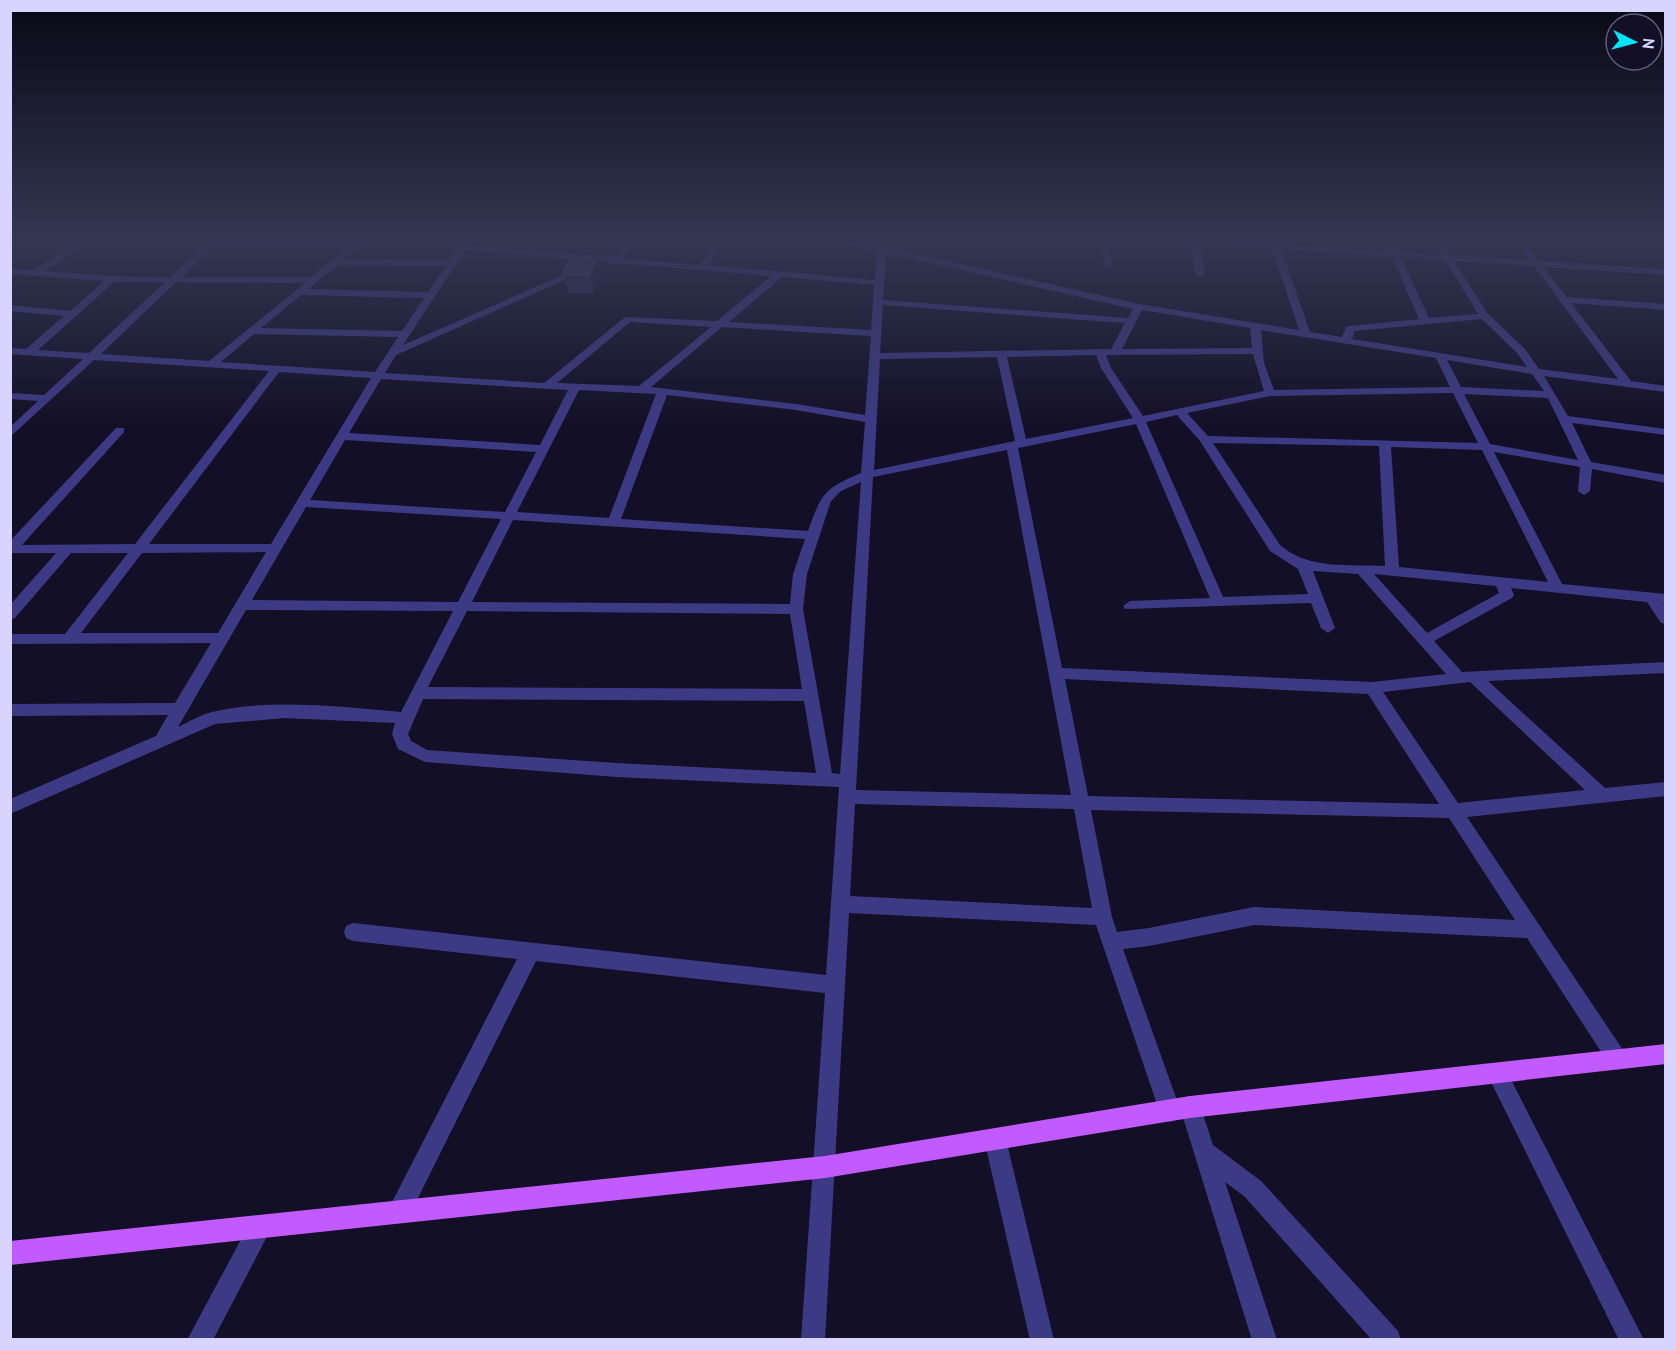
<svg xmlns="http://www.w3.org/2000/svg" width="1676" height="1350" font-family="'PT Sans',sans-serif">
  <rect width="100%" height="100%" fill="#130f26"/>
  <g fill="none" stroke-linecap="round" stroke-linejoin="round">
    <g fill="#3d3a85" fill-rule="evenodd">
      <path d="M84,239H94L44,271L112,276L171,277L211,239H220L218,242L472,239L468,245L614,257L629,239H637L623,258L699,265L719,239H727L708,265L875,280L877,251L810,239H831L877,246L878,239H886V247L1139,304L1299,330L1272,249L1200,244L1205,274L1200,277L1195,274L1191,243L1163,242L1159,239L1270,243L1269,239H1277L1279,244L1389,251L1384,239H1392L1398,252L1441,255L1432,239H1440L1451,255L1530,260L1514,239H1522L1539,261L1666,269V275L1543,267L1567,297L1666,304V310L1571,303L1631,381L1666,386V392L1544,376L1568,416L1666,429V435L1572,423L1591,462L1666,475V483L1592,469L1590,491L1584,495L1578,491L1580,467L1494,452L1562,584L1666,594V604L1663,603L1666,608V624L1661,623L1647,602L1511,588L1514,595L1512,598L1434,641L1462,672L1666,662V673L1488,681L1605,788L1666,782V796L1467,817L1625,1053L1628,1060L1625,1067L1618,1070L1611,1067L1527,938L1254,925L1149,946L1123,949L1180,1109L1182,1099L1190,1096L1198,1099L1213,1145L1261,1181L1398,1331L1401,1340H1372L1245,1197L1225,1182L1277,1340H1252L1181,1111L1178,1119L1170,1122L1162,1119L1096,925L849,913L825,1340H801L825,993L536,961L407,1220L399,1223L391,1220L388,1212L391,1204L517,959L353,941L346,938L344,932L346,926L353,923L826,975L839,787L616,777L425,762L398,749L392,734L395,723L285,718L215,724L10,814V799L156,736L168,715L10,716V704L175,703L211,643L10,644V634H65L128,553H71L15,618L10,620V605L56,553H10V541L116,428H124V432L22,545L135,544L269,371L94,360L10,437V427L38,401L10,399V393L44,395L83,359L10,354V348L26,349L64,316L10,311V305L70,311L104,281L10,274V268L32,270ZM461,243L449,260L344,259L362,245ZM351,245L311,277H182L212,248ZM1281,249L1392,257L1419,319L1350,326L1346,327L1342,337L1310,332ZM465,250L607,262L611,265L616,263L771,276L717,321L625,317L544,383L385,373L396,355L587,270L579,268L403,345ZM886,253L1133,309L1128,318L883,300ZM1401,257L1445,260L1478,314L1429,318ZM1454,261L1534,266L1618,379L1539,369L1525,349L1488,314ZM338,265L446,266L428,292L308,289ZM782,277L874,285L871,330L729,322ZM114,282H165L89,353L38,350ZM176,282L305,283L209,361L101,354ZM301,295L424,298L402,331L261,328ZM883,305L1125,323L1111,349L880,353ZM1142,310L1250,328L1252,348L1122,349ZM1482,319L1517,353L1527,367L1352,339L1355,331ZM630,322L711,327L639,386L557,383ZM722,327L871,336L865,415L796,404L651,387ZM1261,330L1436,358L1450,387L1274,390L1264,363ZM254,334L398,337L375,372L221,362ZM1253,354L1264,391L1143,416L1111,368L1106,355ZM1096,355L1101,368L1133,418L1026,439L1007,357ZM997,357L1015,441L874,470L880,359ZM1447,360L1532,374L1544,391L1461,387ZM279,372L371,378L271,544H149ZM381,379L568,390L540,445L349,433ZM579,390L656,394L609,518L517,512ZM1453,393L1478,443L1208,436L1187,413L1270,396ZM1464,394L1548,398L1578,460L1490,444ZM667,395L796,410L865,422L861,473C824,489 822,492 808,531L621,519ZM1177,415L1200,441L1270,551L1298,569L1308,594L1223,597L1146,422ZM1136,424L1210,598L1130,601L1123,606L1125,609L1311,603L1321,628L1328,633L1335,628L1313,571L1358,574L1446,674L1372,682L1062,668L1018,448ZM345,440L536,452L505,512L310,500ZM1213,443L1379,446L1385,566C1349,564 1308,570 1280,545ZM1391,447L1482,450L1548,582L1399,567ZM1007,450L1071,795L856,790L873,477ZM861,482L840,774L832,773L803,609L807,574L831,501L841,491ZM306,507L501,519L458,602L252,600ZM513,520L805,539L793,574L790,604L472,602ZM266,552L218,633H81L142,553ZM1374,574L1496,586L1499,593L1427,633ZM246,610L453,611L401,712C342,707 269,698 212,712C200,715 189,722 178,727ZM467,611L790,614L802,689L428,687ZM1065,679L1368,694L1439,804L1088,796ZM1470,682L1585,790L1458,803L1383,692ZM423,699L804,701L816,773L616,763L427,750L411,741L408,734ZM855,804L1074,809L1092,908L850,896ZM1091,810L1449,818L1515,920L1254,907L1149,928L1117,932L1112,917Z"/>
      <polygon points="1101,239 1109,239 1112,268 1104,266"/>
      <polygon points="1497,1063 1504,1066 1644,1340 1619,1340 1490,1080 1487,1073 1490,1066"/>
      <polygon points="995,1128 1003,1131 1006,1139 1054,1340 1030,1340 984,1139 987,1131"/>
      <polygon points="260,1215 268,1219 272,1227 213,1340 187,1340 252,1219"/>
    </g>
    <polygon fill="#c25bff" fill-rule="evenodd" points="1666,1044 1666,1064 1190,1118 825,1178 10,1265 10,1241 825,1156 1190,1096"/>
  </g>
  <polygon fill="#312854" points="601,273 594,293 568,293 563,274"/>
  <polygon fill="#1d163a" points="598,255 601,273 594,293 590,274"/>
  <polygon fill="#433a66" stroke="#5a527e" stroke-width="1.5" points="598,255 590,274 563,274 569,261"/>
  <linearGradient id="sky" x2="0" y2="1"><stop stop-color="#0a0815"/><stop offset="0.56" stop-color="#333752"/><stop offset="1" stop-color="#333752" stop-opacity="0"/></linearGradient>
  <rect width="1676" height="428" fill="url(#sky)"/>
  <rect width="1676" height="1350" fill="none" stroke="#d9d4ff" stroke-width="24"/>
  <g transform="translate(1634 42) rotate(96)"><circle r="28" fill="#130f26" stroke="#625e7d" stroke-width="1.5"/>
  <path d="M0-4.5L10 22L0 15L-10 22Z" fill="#00e5ff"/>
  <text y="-9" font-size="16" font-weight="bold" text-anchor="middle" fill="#d9d4ff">N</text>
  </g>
</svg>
